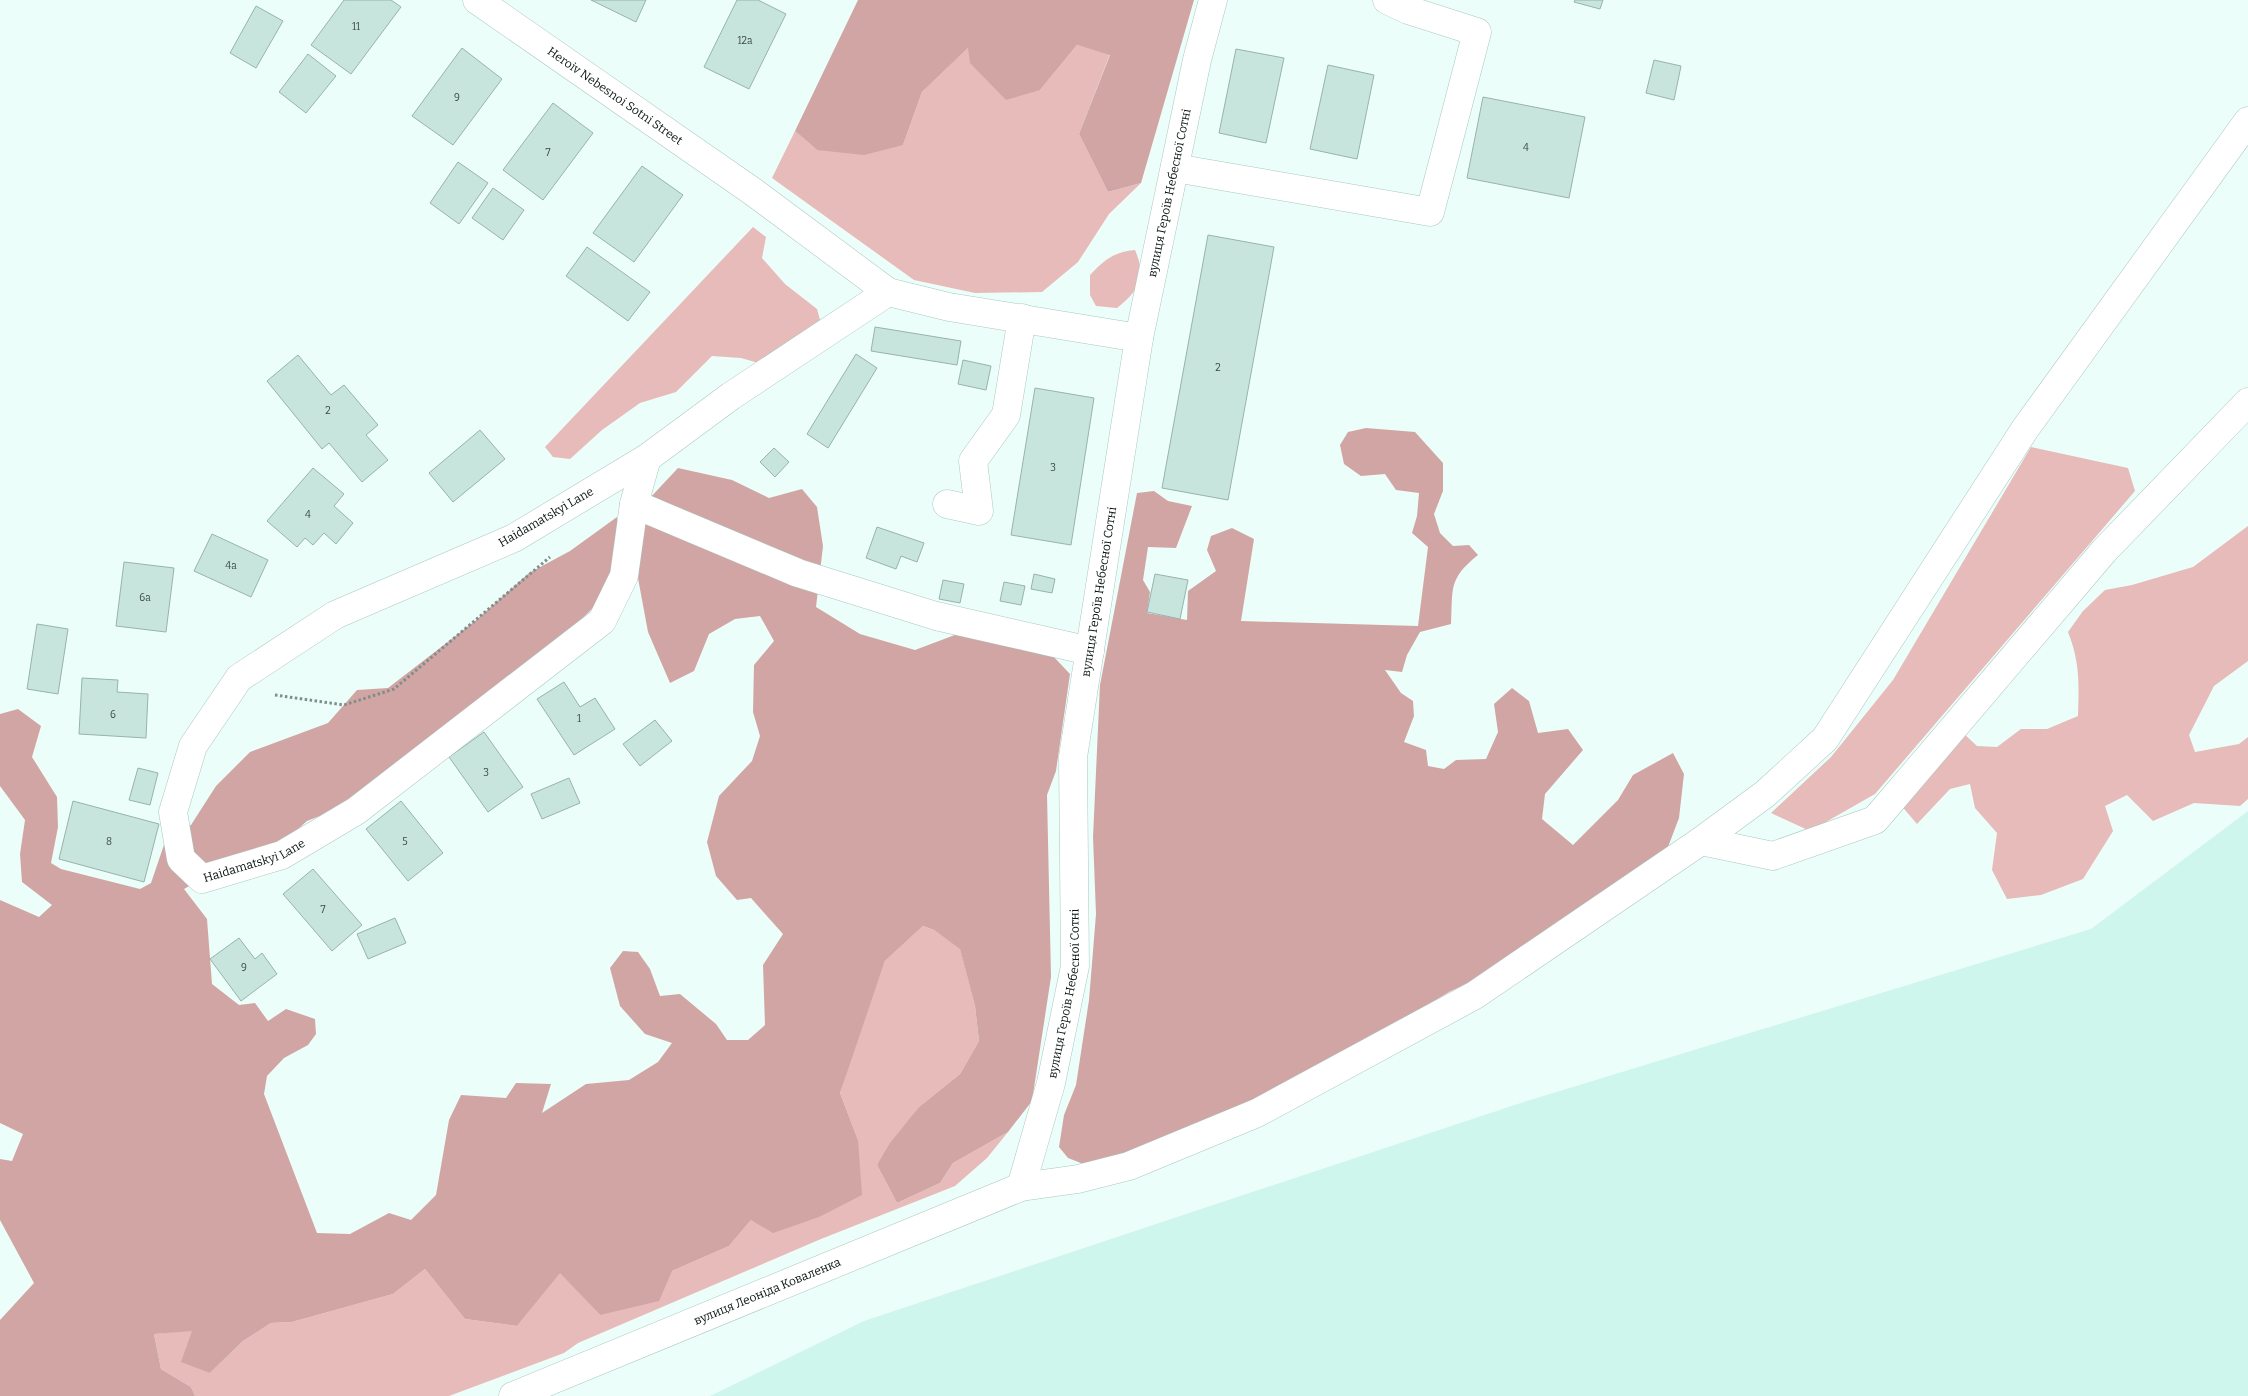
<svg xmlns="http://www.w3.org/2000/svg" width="2248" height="1396" font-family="Bitter,serif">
  <rect width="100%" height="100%" fill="#ecfef9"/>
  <polygon fill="#cef6ec" points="2248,811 2248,1396 710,1396 864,1321 1527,1101 2091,929"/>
  <g fill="#e6bbba">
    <polygon points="1077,45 1110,54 1079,134 1108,192 1141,183 1109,214 1078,262 1042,292 975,293 914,280 772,178 795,131 817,150 903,145 922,92 969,47 1040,90"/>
    <polygon points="753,227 766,237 762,258 785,284 817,309 822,327 762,364 741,358 712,356 676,392 640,403 602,430 570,459 553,457 545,447"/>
    <path d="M1135,250C1147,278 1139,290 1117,308L1096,306L1090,295V275C1103,261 1115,251 1135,250Z"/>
    <polygon points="2031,447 2128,468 2135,491 1875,794 1810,831 1771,813 1831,757 1893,680"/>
    <path d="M2248,526V661L2214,686L2189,735L2195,752L2239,744L2248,737V799L2240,806L2194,803L2153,821L2127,795L2105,806L2113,831L2083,879L2041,895L2007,899L1992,870L1997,833L1975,808L1970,784L1950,789L1917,824L1899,803L1962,732L1977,746L1997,747L2021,729H2047L2078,716C2079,684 2080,662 2068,632L2083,611L2105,590L2132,585L2193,567Z"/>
    <polygon points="923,926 934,930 960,948 975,1006 979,1041 960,1074 919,1107 877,1165 897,1203 940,1183 953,1163 1008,1132 987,1158 955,1186 821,1239 578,1343 564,1353 449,1396 195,1396 191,1387 161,1369 154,1334 192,1330 210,1373 243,1341 271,1323 292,1322 393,1294 425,1269 465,1319 517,1326 560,1272 600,1315 672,1271 729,1246 751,1220 858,1140 840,1093 849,1064 885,961"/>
  </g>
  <g fill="#d1a5a4">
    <polygon points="858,0 1194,0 1141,183 1108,192 1079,134 1110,55 1077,45 1040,90 1006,100 970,63 968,48 922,92 903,145 864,155 817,150 795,131"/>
    <path d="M1366,428L1415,432L1443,463V491L1434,514L1440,533L1453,546L1469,545L1478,555C1448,579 1453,588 1451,624L1420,632L1407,655L1402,672L1385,670L1401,693L1413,701L1414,716L1404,742L1426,750L1428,766L1444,769L1456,760L1486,759L1498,732L1494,704L1512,688L1529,701L1538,733L1568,729L1583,750L1545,794L1542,819L1573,845L1618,800L1633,775L1673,753L1684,774L1679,818L1668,847L1648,866L1487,974L1449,992L1315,1073L1231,1114L1091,1167L1068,1158L1059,1147L1064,1115L1076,1085L1089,1000L1096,914L1093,837L1100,685L1137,493L1154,491L1168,501L1192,506L1176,548L1148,547L1143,580L1150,592L1147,613L1187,620L1188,591L1216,571L1207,550L1211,536L1232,528L1254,539L1241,621L1418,626L1428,547L1412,533L1417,516L1419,493L1396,490L1385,474L1361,476L1344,464L1340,445L1348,432Z"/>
    <polygon points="678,468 732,480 769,498 802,489 817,507 823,546 816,607 860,634 915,650 968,630 1052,655 1070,674 1056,771 1047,795 1051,977 1032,1101 1008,1132 953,1163 940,1183 897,1203 877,1165 890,1143 919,1107 960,1074 979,1041 975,1006 960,949 934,930 923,926 885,961 840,1093 858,1140 862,1195 819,1217 773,1233 751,1220 729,1246 672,1271 659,1301 600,1315 560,1273 517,1326 465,1319 425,1269 393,1294 292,1322 271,1323 243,1341 210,1373 181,1362 192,1331 154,1334 161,1369 191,1387 195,1396 0,1396 0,1320 34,1283 0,1220 0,1159 12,1161 23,1134 0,1123 0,900 39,917 52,905 22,882 20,854 25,820 0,786 0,714 18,709 41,726 32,757 57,797 58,827 51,863 61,869 140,889 151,883 167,836 191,825 216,786 250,752 328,723 357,690 388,688 475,621 529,573 570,551 617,517 617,559 593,608 565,635 350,804 307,821 278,847 220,869 184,889 207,919 212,984 239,1005 255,1003 268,1021 286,1009 315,1019 316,1034 308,1045 284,1058 267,1076 264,1094 317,1233 350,1234 389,1213 411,1220 436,1195 449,1120 461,1095 506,1098 516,1083 551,1084 542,1113 586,1084 629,1080 658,1062 672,1043 645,1034 620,1006 610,968 623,951 638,952 650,969 660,996 680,994 716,1024 727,1040 748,1040 765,1025 763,965 783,934 751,898 737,900 716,876 707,842 719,796 752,761 760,736 753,712 754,665 774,641 760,616 735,619 709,634 694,671 670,683 648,632 635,562 648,500"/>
  </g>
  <g fill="#c7e5dd" stroke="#96b3ac">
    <polygon points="344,0 391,0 401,7 351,74 311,45"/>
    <polygon points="591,0 646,0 636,22"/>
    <polygon points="737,0 758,0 786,14 749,89 704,67"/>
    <polygon points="1575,0 1603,0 1600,9 1574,2"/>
    <polygon points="256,6 283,21 256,68 230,53"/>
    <polygon points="462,48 502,79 453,145 412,116"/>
    <polygon points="1236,49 1284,58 1266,143 1219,133"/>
    <polygon points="308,54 336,76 306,113 279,92"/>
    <polygon points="1654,60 1681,66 1674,100 1646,93"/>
    <polygon points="1328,65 1374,75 1357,159 1310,149"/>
    <polygon points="1483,97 1585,117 1569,198 1467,178"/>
    <polygon points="553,103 593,133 543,200 503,170"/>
    <polygon points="458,162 488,183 459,224 430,203"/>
    <polygon points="642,166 683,195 634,262 593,233"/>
    <polygon points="493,188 524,210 503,240 472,218"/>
    <polygon points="1208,235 1274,247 1228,500 1162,488"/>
    <polygon points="587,247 650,292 628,321 566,276"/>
    <polygon points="875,327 961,341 957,365 871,351"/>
    <polygon points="856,354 877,368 828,448 807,434"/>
    <polygon points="298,355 331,395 344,385 378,425 366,435 388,460 362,482 329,443 322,449 267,381"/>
    <polygon points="963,360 991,366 986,390 958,384"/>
    <polygon points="1035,388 1094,398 1071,545 1011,535"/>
    <polygon points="480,430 505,459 453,502 429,473"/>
    <polygon points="774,448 789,462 775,477 760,462"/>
    <polygon points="313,468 344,494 334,506 353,523 336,544 324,533 313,545 305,538 297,547 267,521"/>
    <polygon points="877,527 924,543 917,562 901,556 896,569 866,558"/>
    <polygon points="212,534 268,560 251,597 194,571"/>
    <polygon points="124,562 174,568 166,632 116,626"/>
    <polygon points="1034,574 1055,579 1052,593 1031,589"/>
    <polygon points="1155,574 1188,580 1180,619 1147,612"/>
    <polygon points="943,580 964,584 960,603 939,599"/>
    <polygon points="1004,582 1025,586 1021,605 1000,601"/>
    <polygon points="37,624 68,629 58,694 27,689"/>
    <polygon points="82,678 118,680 117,692 148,694 146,738 79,734"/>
    <polygon points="564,682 580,707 595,698 615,729 574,755 537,699"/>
    <polygon points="655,720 672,741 640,766 623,744"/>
    <polygon points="484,732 523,787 488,812 449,757"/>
    <polygon points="138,768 158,773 150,805 129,800"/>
    <polygon points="569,778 580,803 542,819 531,794"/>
    <polygon points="73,801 159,824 144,882 59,859"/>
    <polygon points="401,801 443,853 408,881 366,829"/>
    <polygon points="313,869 362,925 332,951 283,894"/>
    <polygon points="395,918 406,943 368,959 357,934"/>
    <polygon points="239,938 255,959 262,953 277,974 241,1001 210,959"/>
  </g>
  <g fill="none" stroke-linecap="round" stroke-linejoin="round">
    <g stroke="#aac8c1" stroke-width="29">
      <g id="minor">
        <path id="s1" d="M477,0L752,191L888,292L949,307L1139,338"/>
        <polyline points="1175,168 1430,212 1477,32 1408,10 1387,0"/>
        <path id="s2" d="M647,458L514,538L335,615L239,678L193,746L173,812L181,859L202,879L282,855L356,811L602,621L624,576L634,504L647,458L731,396L888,292"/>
        <polyline points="634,504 798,573 936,616 1090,651"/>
        <polyline points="947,504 979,511 973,461 1006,415 1022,318"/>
        <polyline points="1701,841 1773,856 1875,820 2104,551 2248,402"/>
        <path id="s3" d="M1021,1187L1051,1083L1075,966L1073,757L1139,338L1197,60L1213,0"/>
        <path id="s4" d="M513,1396L1021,1187L1078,1179L1129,1166L1257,1113L1475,995L1701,841L1765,794L1825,739L2025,429L2248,121"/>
      </g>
    </g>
    <polyline stroke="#7f8e8a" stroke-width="3" stroke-dasharray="2.5 2.5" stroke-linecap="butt" points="275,695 344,705 394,689 550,557"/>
    <use href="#minor" stroke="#fff" stroke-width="28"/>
  </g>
  <g text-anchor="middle" stroke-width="5" stroke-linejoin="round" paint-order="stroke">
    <g font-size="10" fill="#394945">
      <text x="356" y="30">11</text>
      <text x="745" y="44">12а</text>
      <text x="457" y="101">9</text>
      <text x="1526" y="151">4</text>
      <text x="548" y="156">7</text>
      <text x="1218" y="371">2</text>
      <text x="328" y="414">2</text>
      <text x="1053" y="471">3</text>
      <text x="308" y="518">4</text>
      <text x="231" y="569">4а</text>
      <text x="145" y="601">6а</text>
      <text x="113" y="718">6</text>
      <text x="579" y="722">1</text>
      <text x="486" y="776">3</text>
      <text x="109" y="845">8</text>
      <text x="405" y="845">5</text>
      <text x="323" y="913">7</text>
      <text x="244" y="971">9</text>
    </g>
    <g font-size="12" fill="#0a1512" stroke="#fff">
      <text dy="4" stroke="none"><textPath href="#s1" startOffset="168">Heroiv Nebesnoi Sotni Street</textPath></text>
      <text dy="4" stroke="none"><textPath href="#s3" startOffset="1009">вулиця Героїв Небесної Сотні</textPath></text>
      <text transform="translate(546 517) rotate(-30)" y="4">Haidamatskyi Lane</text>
      <text dy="4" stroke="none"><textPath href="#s3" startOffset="604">вулиця Героїв Небесної Сотні</textPath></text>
      <text dy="4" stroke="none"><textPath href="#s2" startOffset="748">Haidamatskyi Lane</textPath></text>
      <text dy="4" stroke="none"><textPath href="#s3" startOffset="199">вулиця Героїв Небесної Сотні</textPath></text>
      <text dy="4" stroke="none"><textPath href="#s4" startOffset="275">вулиця Леоніда Коваленка</textPath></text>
    </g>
  </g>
</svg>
